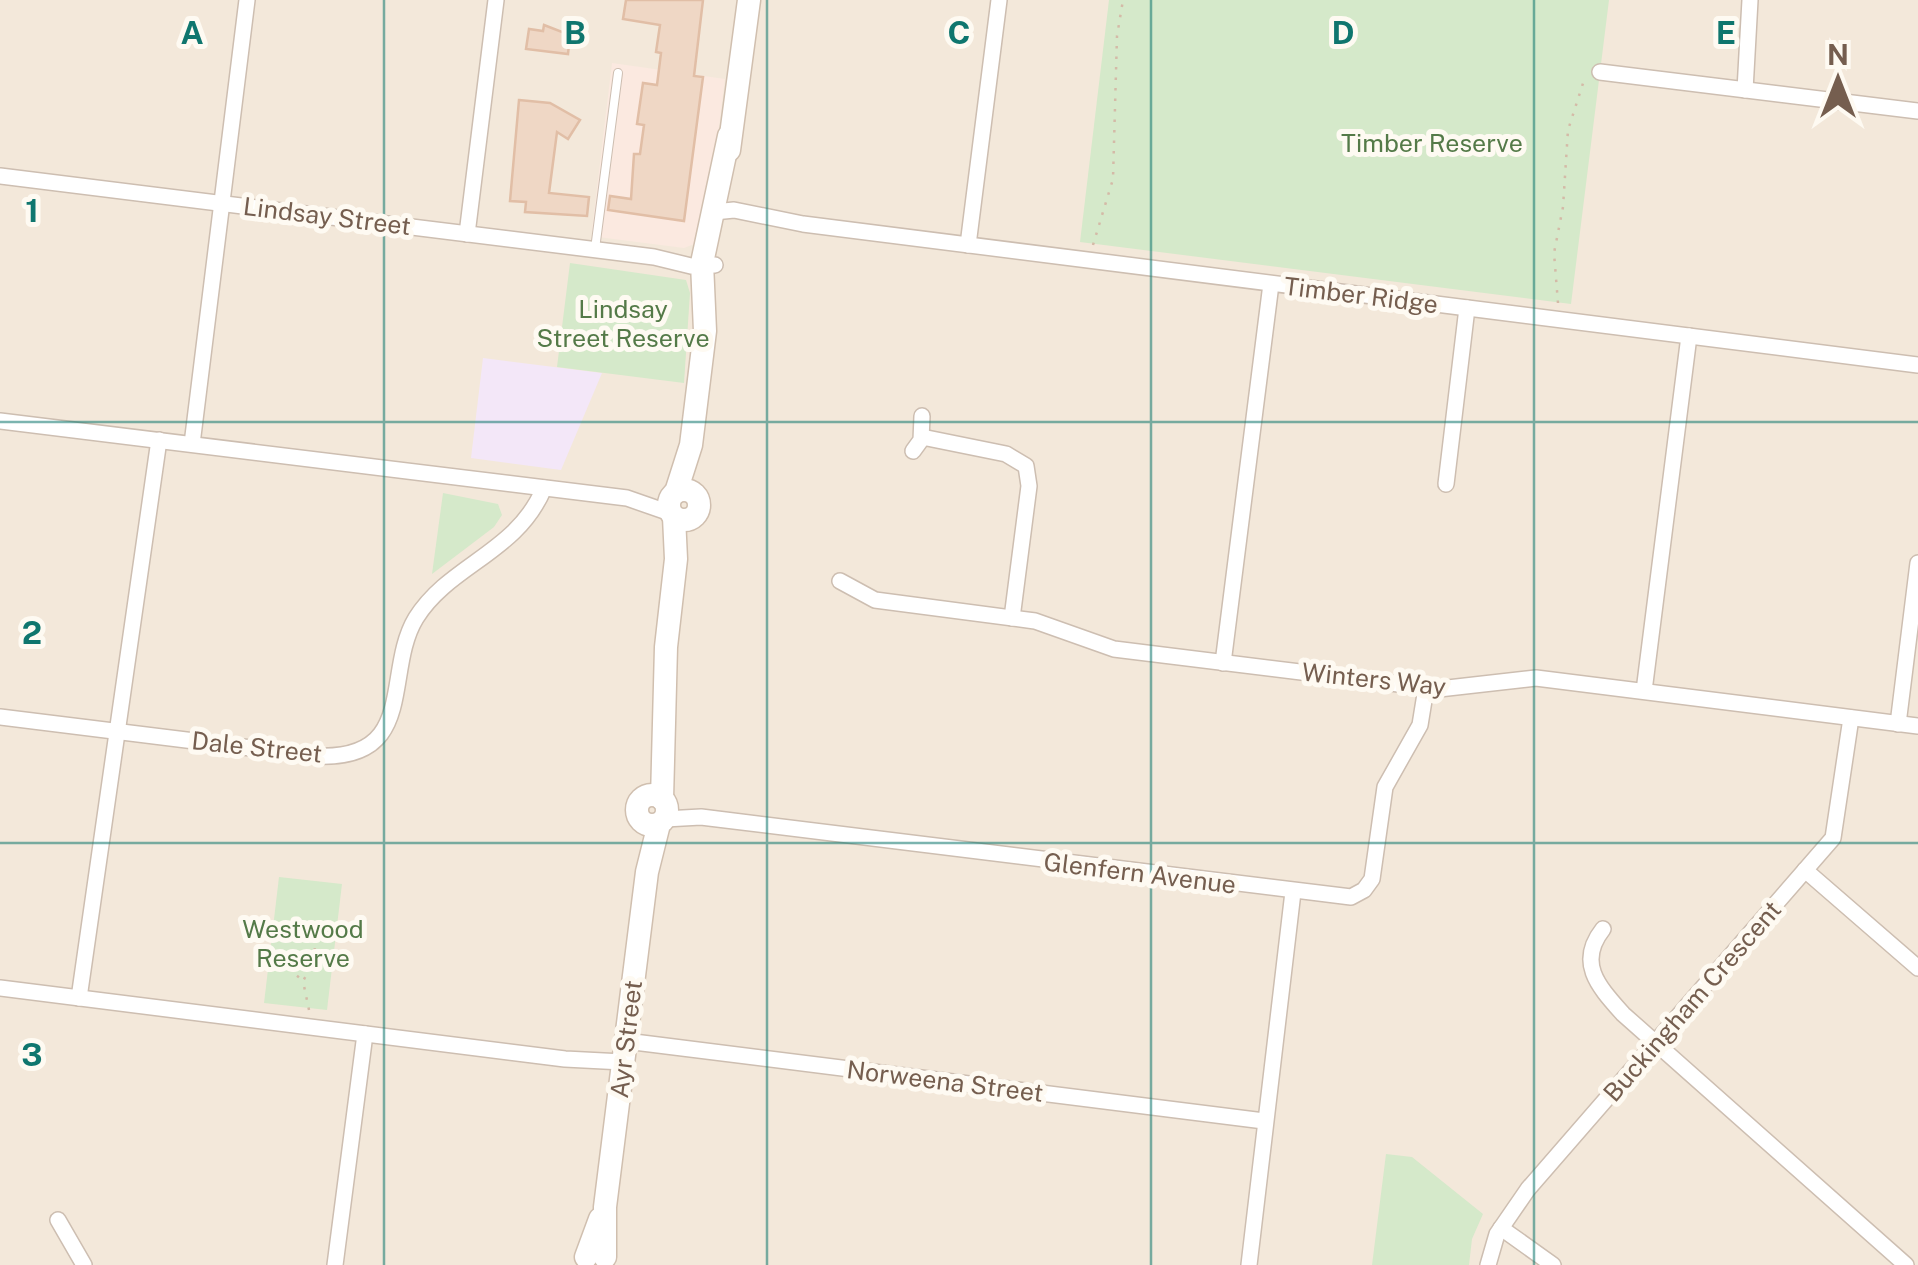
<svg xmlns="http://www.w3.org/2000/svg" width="1918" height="1265" font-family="'Public Sans',sans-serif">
  <rect width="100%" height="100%" fill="#fbf6eb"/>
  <rect fill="#f3e8da" x="0" y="0" width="1918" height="1265"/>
  <polygon fill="#fbe9e0" points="612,63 725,79 705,240 684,248 598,237 592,230"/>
  <polygon fill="#f3e7f8" points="483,358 602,373 561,470 471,458"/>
  <g fill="#d5e9ca">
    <polygon points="1109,0 1609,0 1571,304 1080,242"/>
    <polygon points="570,263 686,280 690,293 684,383 557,367"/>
    <polygon points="443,493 498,504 502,515 494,527 432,574"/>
    <polygon points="279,877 342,884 327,1010 264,1003"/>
    <polygon points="1386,1154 1412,1157 1483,1214 1472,1239 1469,1265 1372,1265"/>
  </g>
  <g fill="#efd7c5" stroke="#e1bea6" stroke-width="2.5">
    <polygon points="626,0 703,0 694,76 703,77 684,221 608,210 610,196 631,199 634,154 640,154 644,125 637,124 643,83 657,85 661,53 656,52 660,25 623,19"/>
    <polygon points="544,25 570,35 568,54 526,49 529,29 543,31"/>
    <polygon points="519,100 550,103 580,120 568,139 557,132 549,193 589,197 587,216 525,212 526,202 510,201"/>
  </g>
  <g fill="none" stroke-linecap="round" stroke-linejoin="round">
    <g stroke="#cdbeb1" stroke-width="10">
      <polyline id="lane" points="595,249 618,73"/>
    </g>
    <g stroke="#cdbeb1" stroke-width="18">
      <g id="street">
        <polyline points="1600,72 1918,111"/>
        <polyline points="1745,90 1750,0"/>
        <polyline points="0,176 654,257 691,266 715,265"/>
        <polyline points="714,212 734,210 803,224 1918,365"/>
        <polyline points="467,234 496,0"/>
        <polyline points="968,245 999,0"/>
        <polyline points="0,421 627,498 670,513"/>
        <polyline points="922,437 1006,454 1026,466 1029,486 1012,618"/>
        <polyline points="192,444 247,0"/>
        <polyline points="913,451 921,440 922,416"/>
        <polyline points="1446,484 1467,308"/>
        <polyline points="840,581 875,600 1035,621 1114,649 1439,689 1536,678 1918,726"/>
        <polyline points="1223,663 1271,284"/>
        <polyline points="1644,691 1689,336"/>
        <path d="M0,717L316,756C419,761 383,672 416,618C450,564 517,553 544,488"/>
        <polyline points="1898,724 1918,563"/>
        <polyline points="665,819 701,817 1351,897 1364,890 1372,879 1385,787 1420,725 1426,688"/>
        <polyline points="1805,870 1918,968"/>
        <path d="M1603,929C1576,963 1599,987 1623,1014L1906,1265"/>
        <polyline points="0,988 565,1059 623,1062"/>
        <polyline points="79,998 159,440"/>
        <polyline points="626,1041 1264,1121"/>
        <polyline points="58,1220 84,1265"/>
        <polyline points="1501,1228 1553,1265"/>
        <polyline points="335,1265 365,1034"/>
        <polyline points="1249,1265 1293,892"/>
        <polyline points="1488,1265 1497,1234 1528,1189 1833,838 1851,718"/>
      </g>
    </g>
    <g stroke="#d0bfaf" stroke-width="25">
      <g id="secondary">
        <polyline points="729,150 749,0"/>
        <circle cx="684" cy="505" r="15"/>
        <polyline points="676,492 691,445 705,331 702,263 729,136"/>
        <circle cx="652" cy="810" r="15"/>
        <polyline points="662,799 666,647 676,559 674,517"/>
        <polyline points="586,1257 600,1219"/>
        <polyline points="605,1257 605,1207 647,872 659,824"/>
      </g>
    </g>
    <g stroke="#d4baa7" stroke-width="2.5" stroke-dasharray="2.5 8" stroke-linecap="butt">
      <polyline points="1093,245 1113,179 1117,36 1123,0"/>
      <polyline points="1558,303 1554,253 1563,207 1568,130 1585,77"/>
      <polyline points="289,969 302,980"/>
      <polyline points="309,1010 303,981 314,962 316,929"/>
    </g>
    <use href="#lane" stroke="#fff" stroke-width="8"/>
    <use href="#street" stroke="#fff" stroke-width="15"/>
    <use href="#secondary" stroke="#fff" stroke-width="22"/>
  </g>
  <path fill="none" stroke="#0f766e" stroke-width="2.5" stroke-opacity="0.55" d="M384,0V1265M767,0V1265M1151,0V1265M1534,0V1265M0,422H1918M0,843H1918"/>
  <g text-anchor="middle" stroke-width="10" stroke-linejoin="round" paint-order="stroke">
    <g font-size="25" fill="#547a48" stroke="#fefaf2">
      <text x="1432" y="152">Timber Reserve</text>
      <text x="623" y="318">Lindsay<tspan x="623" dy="29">Street Reserve</tspan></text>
      <text x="303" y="938">Westwood<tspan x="303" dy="29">Reserve</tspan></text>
    </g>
    <g font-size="25" fill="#755e4f" stroke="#fefaf2">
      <text transform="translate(327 216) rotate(7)" y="9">Lindsay Street</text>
      <text transform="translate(1361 295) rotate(7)" y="9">Timber Ridge</text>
      <text transform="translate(1374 679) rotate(6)" y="9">Winters Way</text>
      <text transform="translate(257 747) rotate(6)" y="9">Dale Street</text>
      <text transform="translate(1140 873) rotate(7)" y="9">Glenfern Avenue</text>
      <text transform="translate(1692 1001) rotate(-49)" y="9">Buckingham Crescent</text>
      <text transform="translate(626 1039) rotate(-83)" y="9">Ayr Street</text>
      <text transform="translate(945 1081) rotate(7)" y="9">Norweena Street</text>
    </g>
  </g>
  <g font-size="32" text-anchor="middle" font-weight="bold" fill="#0f766e" stroke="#fefaf2" stroke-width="10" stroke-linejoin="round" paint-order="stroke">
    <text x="192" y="44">A</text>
    <text x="575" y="44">B</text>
    <text x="959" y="44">C</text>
    <text x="1343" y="44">D</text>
    <text x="1726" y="44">E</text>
    <text x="32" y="222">1</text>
    <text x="32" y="644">2</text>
    <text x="32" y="1066">3</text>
  </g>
  <g transform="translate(1838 80)" stroke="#fefaf2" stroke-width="8" paint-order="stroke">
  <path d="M0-8L18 38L0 25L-18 38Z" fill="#755e4f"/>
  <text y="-15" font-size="28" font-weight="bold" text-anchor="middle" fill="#755e4f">N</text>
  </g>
</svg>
